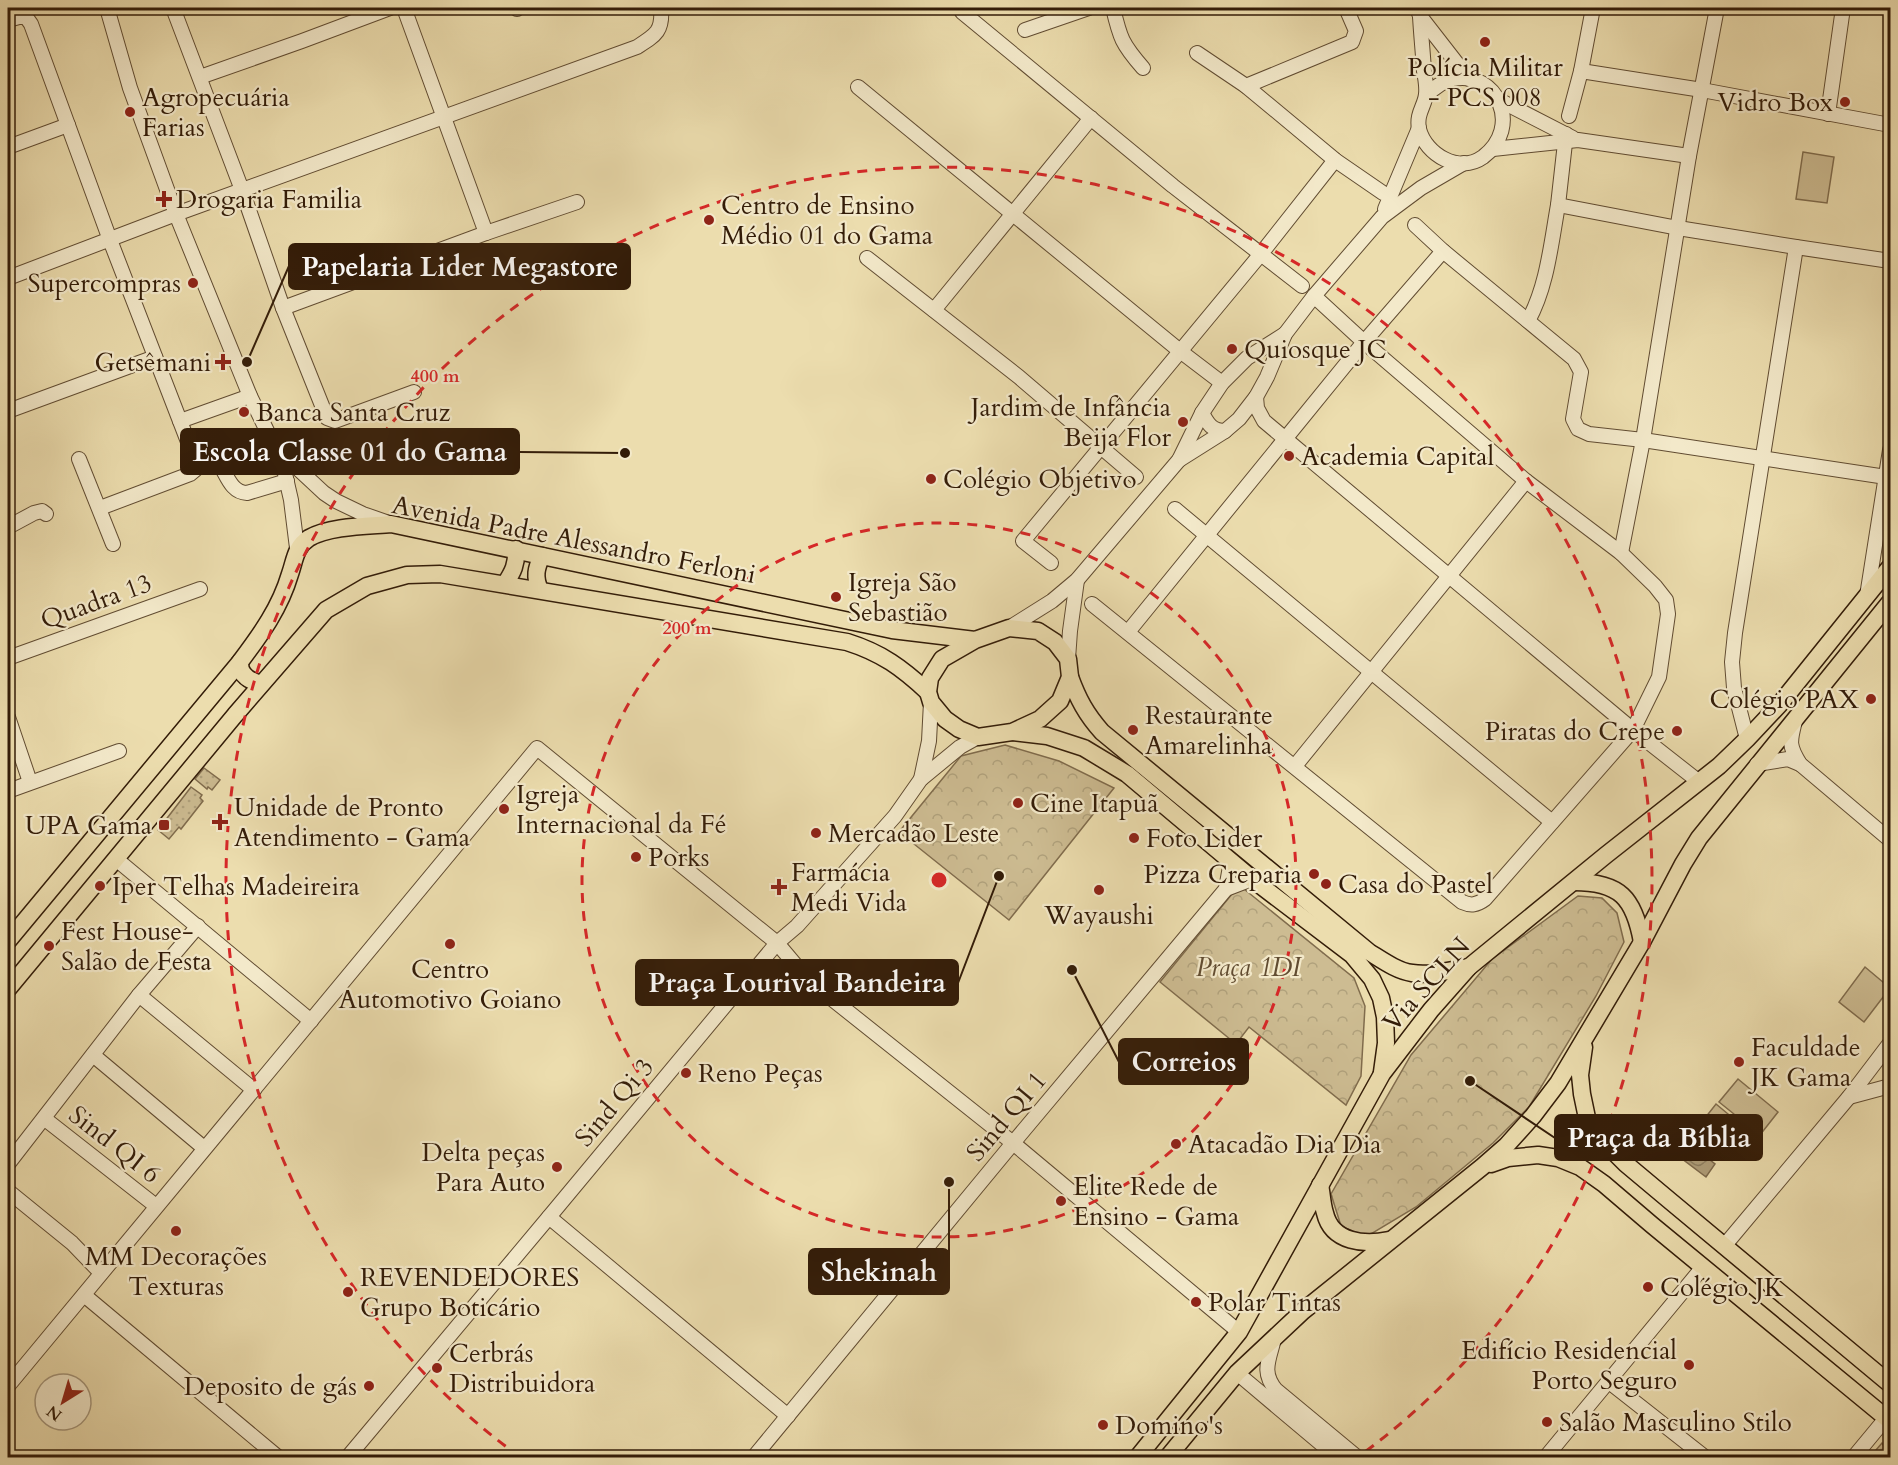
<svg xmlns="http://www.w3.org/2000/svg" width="1898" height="1465" font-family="Cardo,serif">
  <defs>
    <pattern id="grass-dots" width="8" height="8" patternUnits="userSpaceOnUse" patternTransform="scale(1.5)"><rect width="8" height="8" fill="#cdbc92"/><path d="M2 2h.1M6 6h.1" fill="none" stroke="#b0a17c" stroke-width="1.8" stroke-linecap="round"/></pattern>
    <pattern id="forest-crowns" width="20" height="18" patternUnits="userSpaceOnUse" patternTransform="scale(1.5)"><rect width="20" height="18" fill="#cdbc92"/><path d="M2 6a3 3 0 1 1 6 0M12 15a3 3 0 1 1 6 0" fill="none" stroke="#b0a17c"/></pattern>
    <pattern id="water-waves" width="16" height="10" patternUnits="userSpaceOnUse" patternTransform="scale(1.5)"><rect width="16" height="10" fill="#ad9b76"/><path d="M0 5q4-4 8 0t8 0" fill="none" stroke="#8d7e5f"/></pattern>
  </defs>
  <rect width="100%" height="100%" fill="#ecddae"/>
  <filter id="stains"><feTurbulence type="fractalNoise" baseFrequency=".00333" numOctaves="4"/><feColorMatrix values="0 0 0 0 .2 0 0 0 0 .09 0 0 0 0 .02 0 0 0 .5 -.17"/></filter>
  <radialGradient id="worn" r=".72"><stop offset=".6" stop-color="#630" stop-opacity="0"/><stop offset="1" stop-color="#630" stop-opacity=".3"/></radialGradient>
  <g fill="url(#grass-dots)" stroke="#806c4d" stroke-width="1.5">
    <polygon points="204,768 220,780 212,790 208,787 207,789 195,779"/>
    <polygon points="191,787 202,795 200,798 203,801 181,829 179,827 169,839 158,830"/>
  </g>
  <g fill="url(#forest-crowns)" stroke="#806c4d" stroke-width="1.5">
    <polygon points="1005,745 1059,761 1114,788 1009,920 899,832 961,756"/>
    <polygon points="1244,889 1354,978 1365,1006 1361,1076 1346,1105 1249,1027 1236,1044 1160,982 1232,894"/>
    <polygon points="1578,896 1602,898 1617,913 1624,942 1596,996 1529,1107 1493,1143 1416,1207 1366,1237 1341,1226 1331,1194 1411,1055 1492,959"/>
    <polygon points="1882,1443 1890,1457 1870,1457"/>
  </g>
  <g fill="#cdbc92" stroke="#806c4d" stroke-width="1.5">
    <polygon points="1803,152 1834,157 1827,203 1796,199"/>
    <polygon points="1865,967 1890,988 1864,1022 1839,1002"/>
    <polygon points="1738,1079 1778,1112 1760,1135 1719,1102"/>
    <polygon points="1716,1104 1757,1138 1739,1160 1698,1127"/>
  </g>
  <polygon fill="url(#water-waves)" stroke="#7c684a" stroke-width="1.5" points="1691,1145 1715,1164 1706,1177 1681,1158"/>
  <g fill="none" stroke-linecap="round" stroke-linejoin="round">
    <g stroke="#614c32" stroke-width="16">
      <g id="minor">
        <polyline points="107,8 130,88 176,214 250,396 269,435 280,452 324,493 336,501 363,514 389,523"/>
        <polyline points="173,8 242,190 283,308 327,418 335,421 414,392"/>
        <polyline points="404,8 486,233 577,202"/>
        <polyline points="517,8 517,9"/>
        <path d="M1113,8C1120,38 1122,44 1143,68"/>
        <path d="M1417,8L1420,16C1421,35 1423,53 1424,71C1425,78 1427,86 1426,94C1425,106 1416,113 1419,129C1426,155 1459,174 1483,157C1523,127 1497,70 1453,79C1442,81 1434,88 1426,96"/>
        <polyline points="962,12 1173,186 1302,286"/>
        <polyline points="1420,16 1469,79"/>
        <polyline points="8,20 19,17 26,17 31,24 110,240 197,465 196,469 190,474 100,508"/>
        <polyline points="1025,30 1089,8"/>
        <polyline points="1197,53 1246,86 1335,160 1383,193"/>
        <polyline points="1581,71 1593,8"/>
        <polyline points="200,77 302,41 390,8"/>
        <polyline points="1246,86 1352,42 1356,31 1346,8"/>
        <polyline points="858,87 1180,351 1222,383"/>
        <polyline points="1499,100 1573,138"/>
        <polyline points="1828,114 1843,8"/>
        <polyline points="1569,116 1581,71 1702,90 1890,125"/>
        <polyline points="1566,134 1558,205 1678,228 1796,247"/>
        <polyline points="8,147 68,125"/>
        <polyline points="1493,149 1578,140 1689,156"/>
        <polyline points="1385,209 1419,128"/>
        <polyline points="1415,225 1443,251 1574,359 1581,372 1573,419 1578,429 1589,434 1643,440 1886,477"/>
        <polyline points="867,258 1019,377 1136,477"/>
        <path d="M8,278L176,214L637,47C656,35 663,31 661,8"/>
        <polyline points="283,308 486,233"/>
        <polyline points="934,310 1091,118"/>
        <path d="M1528,321C1547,287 1551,244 1558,205"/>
        <polyline points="1256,397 1257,408 1264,421 1633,730 1698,781"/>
        <polyline points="8,411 155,357"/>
        <path d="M1202,413C1208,424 1212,431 1225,431"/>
        <polyline points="180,421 250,396"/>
        <polyline points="280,452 291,500 297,548"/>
        <path d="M194,456C198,456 205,454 209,455C226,461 225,492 247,493L287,481"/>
        <polyline points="79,459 113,544"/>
        <polyline points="1179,460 1225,431 1239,419 1256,397 1267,377 1285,334 1314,296 1382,217 1421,188 1464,163"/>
        <polyline points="1175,509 1552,822"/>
        <polyline points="8,527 34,513 42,511 46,514"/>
        <polyline points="1621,553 1643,440 1689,156 1717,8"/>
        <polyline points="1051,563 1023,541 1260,255 1335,160"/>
        <polyline points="1867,596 1890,450"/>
        <path d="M1092,604L1462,902C1471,906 1477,905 1485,899L1633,730L1659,677L1668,614L1666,600L1655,586L1621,553L1526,481L1364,342L1314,296"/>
        <polyline points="1009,628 1052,601 1077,580 1179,460 1202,413 1222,383 1247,358 1285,334"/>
        <polyline points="1128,632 1364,342 1443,251"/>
        <polyline points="8,658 200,589"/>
        <polyline points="1068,659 1070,631 1077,580"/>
        <polyline points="8,717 30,782"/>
        <path d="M1795,721C1790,741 1788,745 1800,764L1890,840"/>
        <polyline points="1747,739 1734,688 1732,662 1735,633 1796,247 1890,261"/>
        <polyline points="1757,764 1788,759 1800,764"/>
        <polyline points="1295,766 1526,481"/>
        <polyline points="921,779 929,741 931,702"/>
        <polyline points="8,791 119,751"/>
        <polyline points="116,859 311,1021"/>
        <polyline points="1226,889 1231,861"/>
        <polyline points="139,995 254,1090"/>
        <polyline points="93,1055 204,1148"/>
        <polyline points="1849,1097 1890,1086"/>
        <polyline points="45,1119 156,1206"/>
        <polyline points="8,1164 139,995 198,926"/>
        <polyline points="8,1191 72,1243 101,1273"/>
        <polyline points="549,1217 788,1416"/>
        <polyline points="1725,1245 1849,1097 1890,1043"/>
        <polyline points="84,1295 279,1458"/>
        <path d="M1274,1339C1269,1360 1261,1372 1276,1390L1358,1458"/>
        <polyline points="1237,1373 1338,1458"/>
        <polyline points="1608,1381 1706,1458"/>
        <polyline points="8,1386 537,748 777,943 804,975 817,987 1013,1143 1239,1332"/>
        <polyline points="347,1458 549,1217 777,943 797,926 895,816 921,779 960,747 978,737"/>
        <polyline points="753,1458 1013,1143 1226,889 1252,879"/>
        <polyline points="1545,1458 1703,1267"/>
        <polyline points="1853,1458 1887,1417"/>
      </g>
    </g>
    <g stroke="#331c08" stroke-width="19">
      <g id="major">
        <path d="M505,584C513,572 517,564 516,549"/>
        <path d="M540,590C534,577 536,568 542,556"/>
        <path d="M240,662C239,675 250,681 261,684"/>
        <path d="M1070,677C1078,699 1086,714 1102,732L1369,952C1382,960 1397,971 1412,973C1431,976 1451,970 1469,967"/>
        <polyline points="1013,732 1047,736 1084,748 1127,774 1252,879 1352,955 1372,979 1381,998 1385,1017 1386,1043 1382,1072"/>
        <path d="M1574,882C1620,882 1634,898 1642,942"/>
        <path d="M8,941L240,662C261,634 280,608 290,574C295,560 295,547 309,538C329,526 367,526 391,524L892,630L975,640L1009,628L1038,631L1055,642L1068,659L1070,677L1060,701L1040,719L1012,732L978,737L959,729L945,719L931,702L928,692L930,678L942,659L975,640"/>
        <path d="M8,989L235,715L326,610L367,586L407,575L440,574L847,642C882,653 902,668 928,692"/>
        <polyline points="1584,1047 1580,1075 1582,1094 1587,1118 1599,1137 1626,1164 1669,1200 1890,1384"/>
        <polyline points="1491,1164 1508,1158 1538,1155 1558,1158 1580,1167 1604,1184 1652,1225 1890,1421"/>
        <path d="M1320,1185C1322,1194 1322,1204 1325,1213C1332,1243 1365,1245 1389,1240"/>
        <polyline points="1137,1458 1239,1332 1382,1074 1431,1010 1469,967 1606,855 1719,766 1747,739 1779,705 1890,567"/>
        <polyline points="1167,1458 1237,1373 1303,1311 1482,1167 1506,1146 1533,1116 1558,1083 1642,942 1683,864 1699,838 1890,602"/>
      </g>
    </g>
    <use href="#minor" stroke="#f3e9ca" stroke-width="14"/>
    <use href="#major" stroke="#ecddae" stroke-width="16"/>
  </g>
  <g fill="none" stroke="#d62828" stroke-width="3" stroke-dasharray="10 8">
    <circle cx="939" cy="880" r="357"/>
    <path d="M520 1457A713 713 0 1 1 1358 1457"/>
  </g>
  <g fill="#8f2418" stroke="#f3e9ca" stroke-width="2">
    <circle cx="1485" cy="42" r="6"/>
    <circle cx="1845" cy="102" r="6"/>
    <circle cx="130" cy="112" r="6"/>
    <path d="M161 190h6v6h6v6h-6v6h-6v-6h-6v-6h6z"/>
    <circle cx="709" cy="220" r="6"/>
    <circle cx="193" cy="283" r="6"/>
    <circle cx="1232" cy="349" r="6"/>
    <path d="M220 353h6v6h6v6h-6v6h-6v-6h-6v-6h6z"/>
    <circle cx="244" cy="412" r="6"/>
    <circle cx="1183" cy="422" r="6"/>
    <circle cx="1289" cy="456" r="6"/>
    <circle cx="931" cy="479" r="6"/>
    <circle cx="836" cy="597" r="6"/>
    <circle cx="1871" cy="699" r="6"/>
    <circle cx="1133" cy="730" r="6"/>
    <circle cx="1677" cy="731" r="6"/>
    <circle cx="1018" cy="803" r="6"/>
    <circle cx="504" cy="809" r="6"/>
    <path d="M217 813h6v6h6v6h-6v6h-6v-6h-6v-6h6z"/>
    <rect x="158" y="819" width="12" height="12" rx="3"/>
    <circle cx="816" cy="833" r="6"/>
    <circle cx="1134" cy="838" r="6"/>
    <circle cx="636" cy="857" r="6"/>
    <circle cx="1314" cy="874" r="6"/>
    <circle cx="1326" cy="884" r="6"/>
    <circle cx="100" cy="886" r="6"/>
    <path d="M776 878h6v6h6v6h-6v6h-6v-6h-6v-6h6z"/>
    <circle cx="1099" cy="890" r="6"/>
    <circle cx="450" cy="944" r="6"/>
    <circle cx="49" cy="946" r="6"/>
    <circle cx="1739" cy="1062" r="6"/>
    <circle cx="686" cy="1073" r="6"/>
    <circle cx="1176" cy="1144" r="6"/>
    <circle cx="557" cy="1167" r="6"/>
    <circle cx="1061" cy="1201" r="6"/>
    <circle cx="176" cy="1231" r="6"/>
    <circle cx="1648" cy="1287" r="6"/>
    <circle cx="348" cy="1292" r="6"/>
    <circle cx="1196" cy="1302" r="6"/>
    <circle cx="1689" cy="1365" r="6"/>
    <circle cx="437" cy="1368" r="6"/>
    <circle cx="369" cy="1386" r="6"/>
    <circle cx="1547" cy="1422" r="6"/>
    <circle cx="1103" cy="1425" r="6"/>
  </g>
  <g text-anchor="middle" stroke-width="4.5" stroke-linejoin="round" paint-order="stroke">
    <g font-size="26" fill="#331c08" stroke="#f3e9ca" text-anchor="start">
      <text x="1485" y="76" text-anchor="middle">Polícia Militar<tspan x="1485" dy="30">- PCS 008</tspan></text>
      <text x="142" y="106">Agropecuária<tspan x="142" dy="30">Farias</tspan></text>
      <text x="1833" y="111" text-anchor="end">Vidro Box</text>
      <text x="176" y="208">Drogaria Familia</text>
      <text x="721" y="214">Centro de Ensino<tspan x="721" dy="30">Médio 01 do Gama</tspan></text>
      <text x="181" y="292" text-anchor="end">Supercompras</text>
      <text x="1244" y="358">Quiosque JC</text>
      <text x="211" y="371" text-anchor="end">Getsêmani</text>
      <text x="1171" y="416" text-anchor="end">Jardim de Infância<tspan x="1171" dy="30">Beija Flor</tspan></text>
      <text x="256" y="421">Banca Santa Cruz</text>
      <text x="1301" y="465">Academia Capital</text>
      <text x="943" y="488">Colégio Objetivo</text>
      <text x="848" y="591">Igreja São<tspan x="848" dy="30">Sebastião</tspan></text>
      <text x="1859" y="708" text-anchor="end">Colégio PAX</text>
      <text x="1145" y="724">Restaurante<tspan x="1145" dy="30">Amarelinha</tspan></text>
      <text x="1665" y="740" text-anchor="end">Piratas do Crepe</text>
      <text x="516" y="803">Igreja<tspan x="516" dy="30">Internacional da Fé</tspan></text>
      <text x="1030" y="812">Cine Itapuã</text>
      <text x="234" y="816">Unidade de Pronto<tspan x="234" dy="30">Atendimento - Gama</tspan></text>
      <text x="152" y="834" text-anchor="end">UPA Gama</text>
      <text x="828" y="842">Mercadão Leste</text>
      <text x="1146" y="847">Foto Lider</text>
      <text x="648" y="866">Porks</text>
      <text x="791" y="881">Farmácia<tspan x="791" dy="30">Medi Vida</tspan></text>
      <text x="1302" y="883" text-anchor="end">Pizza Creparia</text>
      <text x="1338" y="893">Casa do Pastel</text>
      <text x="112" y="895">Iper Telhas Madeireira</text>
      <text x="1099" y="924" text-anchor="middle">Wayaushi</text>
      <text x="61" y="940">Fest House-<tspan x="61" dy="30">Salão de Festa</tspan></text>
      <text x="450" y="978" text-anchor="middle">Centro<tspan x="450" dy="30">Automotivo Goiano</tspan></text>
      <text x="1751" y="1056">Faculdade<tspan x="1751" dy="30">JK Gama</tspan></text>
      <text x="698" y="1082">Reno Peças</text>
      <text x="1188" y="1153">Atacadão Dia Dia</text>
      <text x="545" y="1161" text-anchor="end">Delta peças<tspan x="545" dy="30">Para Auto</tspan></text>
      <text x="1073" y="1195">Elite Rede de<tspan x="1073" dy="30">Ensino - Gama</tspan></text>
      <text x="176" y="1265" text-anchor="middle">MM Decorações<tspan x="176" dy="30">Texturas</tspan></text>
      <text x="360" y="1286">REVENDEDORES<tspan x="360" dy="30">Grupo Boticário</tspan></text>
      <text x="1660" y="1296">Colégio JK</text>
      <text x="1208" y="1311">Polar Tintas</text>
      <text x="1677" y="1359" text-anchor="end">Edifício Residencial<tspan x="1677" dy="30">Porto Seguro</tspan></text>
      <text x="449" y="1362">Cerbrás<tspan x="449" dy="30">Distribuidora</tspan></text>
      <text x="357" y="1395" text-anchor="end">Deposito de gás</text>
      <text x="1559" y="1431">Salão Masculino Stilo</text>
      <text x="1115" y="1434">Domino's</text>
    </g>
    <g font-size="26" fill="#331c08" stroke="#f3e9ca">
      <text transform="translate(574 539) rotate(11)" y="9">Avenida Padre Alessandro Ferloni</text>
      <text transform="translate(96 601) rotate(-20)" y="9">Quadra 13</text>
      <text transform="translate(1426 984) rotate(-48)" y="9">Via SCLN</text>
      <text transform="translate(614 1102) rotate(-50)" y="9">Sind Qi 3</text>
      <text transform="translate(1006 1116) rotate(-50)" y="9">Sind QI 1</text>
      <text transform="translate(115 1144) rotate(38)" y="9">Sind QI 6</text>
    </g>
    <g font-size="26" font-style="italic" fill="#614c31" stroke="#f3e9ca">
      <text x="1248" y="976">Praça 1DI</text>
    </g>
  </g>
  <circle cx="939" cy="880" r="9" fill="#d62828" stroke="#f3e9ca" stroke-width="3"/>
  <g font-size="18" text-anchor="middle" font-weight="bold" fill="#d62828" stroke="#f3e9ca" stroke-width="4.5" stroke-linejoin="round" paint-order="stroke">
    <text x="435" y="382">400 m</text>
    <text x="687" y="634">200 m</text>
  </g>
  <path fill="none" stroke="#331c08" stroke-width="2" d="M247 362L289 266M625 453L519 452M999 876L958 983M1072 970L1119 1062M1470 1081L1555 1138M949 1182L949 1272"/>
  <g fill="#331c08" stroke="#f3e9ca" stroke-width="2">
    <circle cx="247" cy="362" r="6"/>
    <circle cx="625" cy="453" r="6"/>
    <circle cx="999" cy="876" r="6"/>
    <circle cx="1072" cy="970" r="6"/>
    <circle cx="1470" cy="1081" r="6"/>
    <circle cx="949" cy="1182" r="6"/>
  </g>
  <g fill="#331c08" stroke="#331c08" stroke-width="2">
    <rect x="289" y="244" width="341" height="45" rx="6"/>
    <rect x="181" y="429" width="338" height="45" rx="6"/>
    <rect x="636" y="960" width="322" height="45" rx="6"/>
    <rect x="1119" y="1039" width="129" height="45" rx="6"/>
    <rect x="1555" y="1115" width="207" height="45" rx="6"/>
    <rect x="809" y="1249" width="140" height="45" rx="6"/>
  </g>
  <g font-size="27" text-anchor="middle" font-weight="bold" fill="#fff">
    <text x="460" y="276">Papelaria Lider Megastore</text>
    <text x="350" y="461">Escola Classe 01 do Gama</text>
    <text x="797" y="992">Praça Lourival Bandeira</text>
    <text x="1184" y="1071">Correios</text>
    <text x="1659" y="1147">Praça da Bíblia</text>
    <text x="879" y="1281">Shekinah</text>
  </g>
  <rect width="1898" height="1465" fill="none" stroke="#ecddae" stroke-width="30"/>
  <rect x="9" y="9" width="1880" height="1447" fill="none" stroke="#331c08" stroke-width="3"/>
  <rect x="15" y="15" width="1868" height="1435" fill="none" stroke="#331c08" stroke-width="1.5"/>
  <g transform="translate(63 1402) rotate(217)"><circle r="28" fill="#f3e9ca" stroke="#a6977c" stroke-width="1.5"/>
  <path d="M0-4.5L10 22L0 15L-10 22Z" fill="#8f2418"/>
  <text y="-9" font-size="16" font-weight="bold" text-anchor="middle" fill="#331c08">N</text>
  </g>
  <rect width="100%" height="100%" filter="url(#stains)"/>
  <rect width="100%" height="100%" fill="url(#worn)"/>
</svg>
